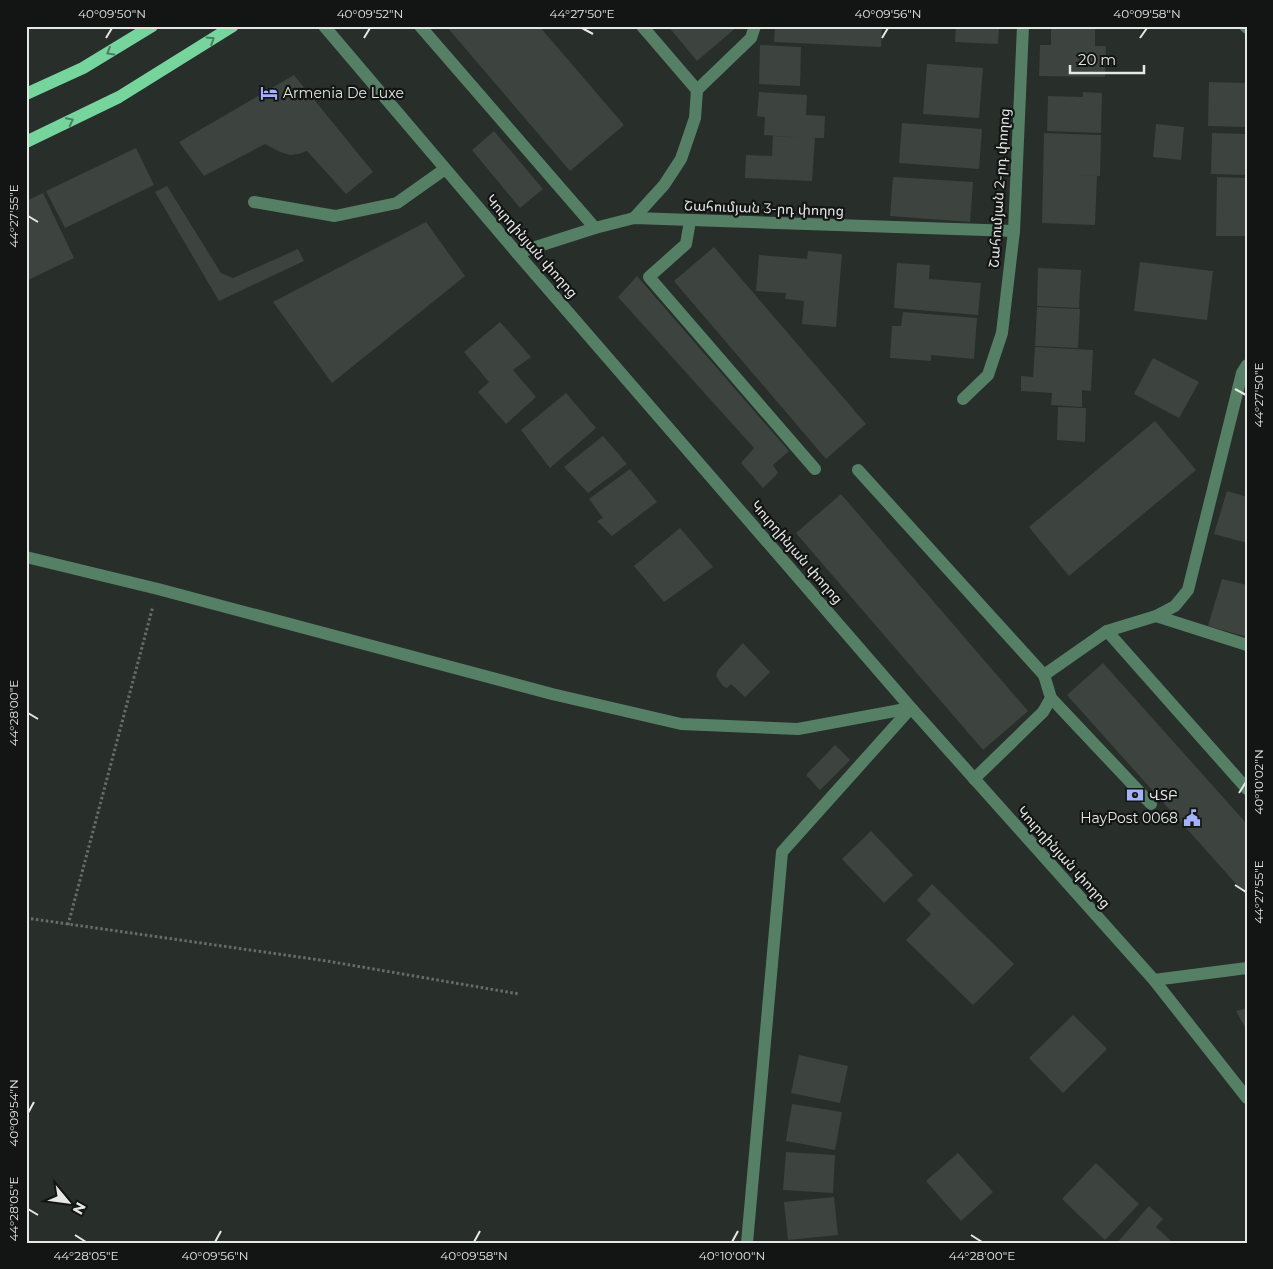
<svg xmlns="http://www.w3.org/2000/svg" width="1273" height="1269" font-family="Montserrat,'Noto Sans Armenian',sans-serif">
  <rect width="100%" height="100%" fill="#282e2a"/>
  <g fill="#3d433f">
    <polygon points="446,26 539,26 624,125 570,171"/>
    <polygon points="668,26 738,26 697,61"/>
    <polygon points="775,26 882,26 881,47 774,42"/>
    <polygon points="956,26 999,26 998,44 955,42"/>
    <polygon points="1051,26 1095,26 1095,46 1106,46 1105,77 1039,76 1040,45 1051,45"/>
    <polygon points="760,45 801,47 800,86 759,84"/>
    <polygon points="927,64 983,68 979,118 923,114"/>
    <polygon points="294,75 373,172 346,194 307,151 298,154 290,155 280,152 265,144 204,176 179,142"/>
    <polygon points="1209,82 1247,83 1247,127 1208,126"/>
    <polygon points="759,92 807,95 806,115 825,116 824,138 815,138 812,181 745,178 746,155 772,156 773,136 804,138 764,135 765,117 757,116"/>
    <polygon points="1083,92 1102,93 1101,133 1047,131 1048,96 1083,97"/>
    <polygon points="902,123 982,129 979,169 899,163"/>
    <polygon points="1156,124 1184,127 1181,160 1153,157"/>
    <polygon points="494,131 543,189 520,208 472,150"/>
    <polygon points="1044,133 1101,135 1100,176 1072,175 1097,176 1095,225 1042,223"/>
    <polygon points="1212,133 1247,134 1247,175 1211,174"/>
    <polygon points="136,148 154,185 65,228 46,191"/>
    <polygon points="893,177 973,182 970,222 890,216"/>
    <polygon points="1217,177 1247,178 1247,236 1216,236"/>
    <polygon points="167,186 221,273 233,278 298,249 304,261 219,301 155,192"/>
    <polygon points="43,193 74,258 26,281 26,201"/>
    <polygon points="426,222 465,276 332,383 273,302"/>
    <polygon points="714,247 866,424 826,459 674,281"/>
    <polygon points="808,251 842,254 836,327 802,324 804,301 785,299 786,293 756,291 759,255 807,259"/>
    <polygon points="1140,262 1213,271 1207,320 1134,311"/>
    <polygon points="897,263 930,265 929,279 981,283 978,315 894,308"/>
    <polygon points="1038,268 1081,270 1079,308 1037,306"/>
    <polygon points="637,276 789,451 773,465 778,473 763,488 741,463 754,448 618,297"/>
    <polygon points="1037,307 1080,309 1078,348 1035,346"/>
    <polygon points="903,312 977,318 974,359 931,355 931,361 890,358 892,326 901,326"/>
    <polygon points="500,322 531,357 513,370 536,397 506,424 478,392 489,382 464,352"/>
    <polygon points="1035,347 1093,350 1091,391 1082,390 1082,407 1051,405 1052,393 1021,391 1021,376 1033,377"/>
    <polygon points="1153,358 1199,382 1179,418 1134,394"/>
    <polygon points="566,393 596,428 550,468 521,430"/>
    <polygon points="1058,407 1086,408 1085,442 1057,440"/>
    <polygon points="1155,421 1196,470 1069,576 1029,527"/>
    <polygon points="603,436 627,464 588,493 564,467"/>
    <polygon points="630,469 657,502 612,536 597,521 603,518 589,499"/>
    <polygon points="1227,491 1247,497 1247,543 1214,534"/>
    <polygon points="841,494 1028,711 983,750 796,533"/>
    <polygon points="680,528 713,567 664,602 634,566"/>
    <polygon points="1222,579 1247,585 1247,637 1208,626"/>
    <polygon points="743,643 770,672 745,697 731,684 727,688 723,686 716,676 718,670"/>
    <polygon points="1103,663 1247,824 1247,896 1067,695"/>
    <polygon points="835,745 850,760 820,790 806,775"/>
    <polygon points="871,831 913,875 884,903 842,859"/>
    <polygon points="932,884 1014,964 973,1005 906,940 931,914 917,900"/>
    <polygon points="1247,1008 1247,1031 1236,1011"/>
    <polygon points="1073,1015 1107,1049 1063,1093 1029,1058"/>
    <polygon points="799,1055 848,1066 840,1103 791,1093"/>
    <polygon points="792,1104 842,1112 835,1150 786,1141"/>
    <polygon points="786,1152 835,1155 833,1193 783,1190"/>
    <polygon points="958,1153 993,1192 961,1221 926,1181"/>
    <polygon points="1096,1163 1139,1204 1105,1240 1062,1199"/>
    <polygon points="834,1197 838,1235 788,1240 784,1202"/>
    <polygon points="1149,1206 1163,1219 1156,1227 1173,1243 1117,1243"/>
  </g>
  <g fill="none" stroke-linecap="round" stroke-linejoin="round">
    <g stroke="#686c69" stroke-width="3" stroke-dasharray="2.5 2.5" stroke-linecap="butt">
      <polyline points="26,918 327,961 519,994"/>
      <polyline points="68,925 153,606"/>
    </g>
    <g stroke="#558065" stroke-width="12">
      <polyline points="324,26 517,253 911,708 1154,980 1247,1098"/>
      <polyline points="420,26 595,228"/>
      <polyline points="642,26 697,90"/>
      <polyline points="1245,26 1247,28"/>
      <polyline points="254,202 335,216 397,203 445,169"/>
      <polyline points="634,218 664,185 681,159 695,118 697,90 751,38 755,26"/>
      <polyline points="690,221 686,244 649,277 815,469"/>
      <polyline points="517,253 595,228 634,218 1014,231"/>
      <polyline points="963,399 988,375 1002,333 1014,231 1023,26"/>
      <polyline points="858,470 1044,675"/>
      <polyline points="26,557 158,589 552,694 681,724 798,729 911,708"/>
      <polyline points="1156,616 1247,645"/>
      <polyline points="1107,631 1247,789"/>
      <polyline points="1051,698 1151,804"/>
      <polyline points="974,779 1043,712 1051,698 1044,675 1107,631 1156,616 1175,606 1188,590 1242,373 1247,365"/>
      <polyline points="1154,980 1247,968"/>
      <polyline points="747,1243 782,852 911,708"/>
    </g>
    <g stroke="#76d59d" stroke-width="12">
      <polyline points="26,94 83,68 152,26"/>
      <polyline points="26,142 119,97 233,26"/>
    </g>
  </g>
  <defs><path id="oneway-chevron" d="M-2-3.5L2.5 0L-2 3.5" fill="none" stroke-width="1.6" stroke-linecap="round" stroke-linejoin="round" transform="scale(1.25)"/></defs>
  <g stroke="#497f5f">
    <use href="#oneway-chevron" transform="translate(211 40) rotate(-32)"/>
    <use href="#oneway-chevron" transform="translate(110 52) rotate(149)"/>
    <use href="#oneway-chevron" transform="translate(70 121) rotate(-26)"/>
  </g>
  <path fill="none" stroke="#e5e8e6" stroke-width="2" d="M582,28L593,34M106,38L112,28M364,38L370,28M882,38L888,28M1140,38L1147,28M28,216L38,222M1235,389L1246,395M28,713L38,719M1239,793L1246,782M1235,885L1246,892M28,1113L34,1102M28,1209L38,1215M75,1235L86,1242M971,1235L982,1242M215,1242L221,1231M474,1242L480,1231M732,1242L738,1231"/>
  <defs>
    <g id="hotel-bare" transform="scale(1.35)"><path d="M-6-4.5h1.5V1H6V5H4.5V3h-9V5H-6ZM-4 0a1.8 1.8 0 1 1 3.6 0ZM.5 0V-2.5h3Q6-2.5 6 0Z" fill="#a5b1fc" stroke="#131514" stroke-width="2.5" paint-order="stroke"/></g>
    <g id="bank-bare" transform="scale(1.35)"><path d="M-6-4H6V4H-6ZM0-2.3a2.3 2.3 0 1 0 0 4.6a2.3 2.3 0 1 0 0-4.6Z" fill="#a5b1fc" stroke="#131514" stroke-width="2.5" paint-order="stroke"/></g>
    <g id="civic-bare" transform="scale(1.35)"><path d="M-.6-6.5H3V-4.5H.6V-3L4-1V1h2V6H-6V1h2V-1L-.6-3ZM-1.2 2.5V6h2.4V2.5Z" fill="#a5b1fc" stroke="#131514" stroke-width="2.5" paint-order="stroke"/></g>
  </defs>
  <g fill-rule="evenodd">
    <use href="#hotel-bare" x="269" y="93"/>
    <use href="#bank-bare" x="1135" y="795"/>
    <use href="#civic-bare" x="1192" y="818"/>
  </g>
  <g text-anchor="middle" stroke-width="4.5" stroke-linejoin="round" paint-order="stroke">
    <g font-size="14" fill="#e5e8e6" stroke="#131514" text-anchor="start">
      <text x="283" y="98">Armenia De Luxe</text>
      <text x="1149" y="800">ՎՏԲ</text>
      <text x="1178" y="823" text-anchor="end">HayPost 0068</text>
    </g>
    <g font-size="14" fill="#e5e8e6" stroke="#131514">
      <text transform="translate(999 188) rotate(-86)" y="5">Շահումյան 2-րդ փողոց</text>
      <text transform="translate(764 208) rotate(2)" y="5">Շահումյան 3-րդ փողոց</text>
      <text transform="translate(532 246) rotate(49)" y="5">Կուրղինյան փողոց</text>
      <text transform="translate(797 552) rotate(49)" y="5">Կուրղինյան փողոց</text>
      <text transform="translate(1064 857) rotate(48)" y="5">Կուրղինյան փողոց</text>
    </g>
  </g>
  <rect width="1273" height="1269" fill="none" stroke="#131514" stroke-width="55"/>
  <g transform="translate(68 1202) rotate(119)" stroke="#131514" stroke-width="4" paint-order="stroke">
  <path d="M0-4L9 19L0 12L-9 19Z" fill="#e5e8e6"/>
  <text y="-8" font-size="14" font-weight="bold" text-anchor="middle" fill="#e5e8e6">N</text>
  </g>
  <path d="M1070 65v8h74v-8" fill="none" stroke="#e5e8e6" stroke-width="2.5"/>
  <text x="1078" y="65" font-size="15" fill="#e5e8e6" stroke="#131514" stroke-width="4" paint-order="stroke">20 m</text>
  <rect x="28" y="28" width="1218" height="1214" fill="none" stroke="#e5e8e6" stroke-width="2"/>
  <g font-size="12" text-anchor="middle" fill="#e5e8e6">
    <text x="112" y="18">40°09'50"N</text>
    <text x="370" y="18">40°09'52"N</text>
    <text x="582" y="18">44°27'50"E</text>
    <text x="888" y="18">40°09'56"N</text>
    <text x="1147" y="18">40°09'58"N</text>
    <text transform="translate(14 216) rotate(-90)" y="4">44°27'55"E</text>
    <text transform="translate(1259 395) rotate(-90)" y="4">44°27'50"E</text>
    <text transform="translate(14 713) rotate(-90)" y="4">44°28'00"E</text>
    <text transform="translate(1259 782) rotate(-90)" y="4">40°10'02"N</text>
    <text transform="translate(1259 892) rotate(-90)" y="4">44°27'55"E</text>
    <text transform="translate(14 1113) rotate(-90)" y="4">40°09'54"N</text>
    <text transform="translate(14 1209) rotate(-90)" y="4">44°28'05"E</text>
    <text x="86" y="1260">44°28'05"E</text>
    <text x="215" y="1260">40°09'56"N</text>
    <text x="474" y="1260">40°09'58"N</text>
    <text x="732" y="1260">40°10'00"N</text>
    <text x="982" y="1260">44°28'00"E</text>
  </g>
</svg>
